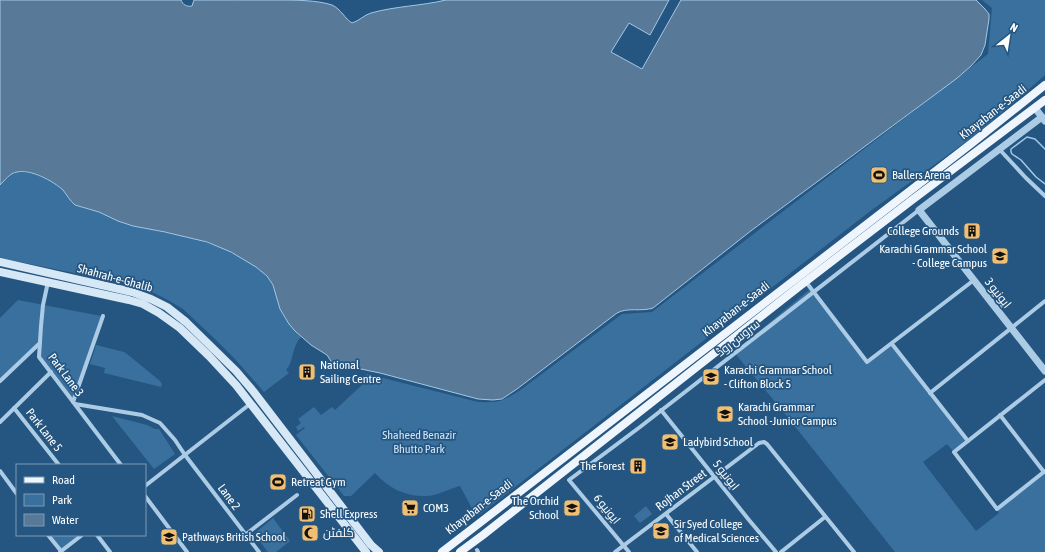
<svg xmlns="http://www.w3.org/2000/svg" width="1045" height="552" font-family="'Asap Condensed',Cairo,sans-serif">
  <rect width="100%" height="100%" fill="#255681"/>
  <g fill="#3a709e">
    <path d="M982,0H1045V75L1011,105L967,141L869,212L479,515L475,514L460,486C449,489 438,495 427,496C406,497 388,488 375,473L351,496H344L296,435L305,428L304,427L298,431L296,427L301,423L298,419L314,407L321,415L332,407L335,410L363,384L361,381L367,374L478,402C499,403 501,402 519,391L622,314L652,312L988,54L992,8Z"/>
    <path d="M17,172C33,172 50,178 62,189C69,196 69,202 79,206C85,209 92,210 99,212C111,216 121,223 133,226C143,228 153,230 163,232C196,238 229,247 256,267C263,272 269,277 273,285C276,292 277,301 280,308C284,318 294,330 302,337H301C291,348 294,362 286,370L289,373L264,392L235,359L215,339L183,309L168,300L152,292L129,284L0,258V185L12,174Z"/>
    <polygon points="809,290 867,362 892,344 968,441 954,452 947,444 923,462 976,531 999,513 997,509 1045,471 1045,552 895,552 789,419 734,352"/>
    <polygon points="18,300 101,316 72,400 39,357 40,345 0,384 0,318"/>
    <polygon points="96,345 124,352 127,354 160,381 162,384 161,387 104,373 105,368 90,364"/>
    <polygon points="112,416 147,425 155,429 159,429 175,454 154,469"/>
    <polygon points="646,506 652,514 640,523 634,516"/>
    <polygon points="273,518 290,541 276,552 268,552 254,534"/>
    <polygon points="48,535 82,535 61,551"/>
  </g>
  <path fill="#587a98" stroke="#a1c8e7" d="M0,0H181C183,5 187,7 192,6L194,0C222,0 249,0 277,0C294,0 317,0 332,5C341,9 345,19 352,23C359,21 364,15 371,13C396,6 421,6 446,0H669L650,35L629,23L611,52L642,69L681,0H976L985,9L989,14V19L985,45L981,55L971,66L956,79L752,230L653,308C641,312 628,307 617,313L517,389L502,399L493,400L478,399L380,373C369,371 359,368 348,367C343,367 340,370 336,369L327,355L311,345L295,331L289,324L280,309L273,285L267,276L256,267L231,252L207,242L165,232L133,226L118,221L99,212L75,205C70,201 67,195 63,190C53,181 31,169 17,172C10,173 5,180 0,185Z"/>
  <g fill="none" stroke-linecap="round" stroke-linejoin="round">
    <polyline stroke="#a1c8e7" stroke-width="1.5" points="1045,149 1035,139 1027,137 1011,149 1011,152 1012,154 1021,160 1036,177 1045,184"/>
    <g stroke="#accce6" stroke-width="4">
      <polyline points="1000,150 1026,178 1045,196"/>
      <polyline points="48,282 43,305 41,326 39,357 121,465"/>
      <polyline points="806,282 867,362 974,280"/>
      <polyline points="892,344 968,441"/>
      <polyline points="1045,380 954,452 997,509 1045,471"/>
      <polyline points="0,381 40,343"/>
      <polyline points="930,393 1045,301"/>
      <polyline points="73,402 103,316"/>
      <polyline points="75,404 142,415 160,423 175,440 185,455 259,552"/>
      <polyline points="14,408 59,465"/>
      <polyline points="661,410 749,520 776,552"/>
      <polyline points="1000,415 1044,472"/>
      <polyline points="0,422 51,372"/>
      <polyline points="0,471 17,494"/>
      <polyline points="145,486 250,404"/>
      <polyline points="145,496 187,552"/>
      <polyline points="666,514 697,552"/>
      <polyline points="48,535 61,551"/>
      <polyline points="97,535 110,552"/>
      <polyline points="245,535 297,495"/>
      <polyline points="477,550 478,552"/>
      <polyline points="60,552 82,535"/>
      <polyline points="615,552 759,443 764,442 767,444 854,552"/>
      <polyline points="629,552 569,480 640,427 919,210"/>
      <polyline points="781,552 825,517"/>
    </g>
    <g stroke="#accce6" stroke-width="7">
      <polyline points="1035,108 1045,121"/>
      <polyline points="1042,117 919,210 1045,371"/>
    </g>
    <g stroke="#d6e7f6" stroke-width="8">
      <polyline points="0,262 132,292 151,299 167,307 186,322 236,371 253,391 371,545 379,552"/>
      <polyline points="0,272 129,300 143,304 159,313 180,328 209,356 236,385 366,552"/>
    </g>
    <g stroke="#eef5fd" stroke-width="8">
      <polyline points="442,552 972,143 1045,85"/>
      <polyline points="460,552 483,535 801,285 912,200 1045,100"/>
    </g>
  </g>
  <defs>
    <g id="stadium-square" transform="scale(0.9)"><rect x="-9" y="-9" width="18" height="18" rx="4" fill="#f0bf71" stroke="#255681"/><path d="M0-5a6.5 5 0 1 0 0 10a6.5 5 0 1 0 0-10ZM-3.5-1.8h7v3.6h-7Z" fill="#111"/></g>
    <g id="building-square" transform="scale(0.9)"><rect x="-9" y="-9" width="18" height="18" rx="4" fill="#f0bf71" stroke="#255681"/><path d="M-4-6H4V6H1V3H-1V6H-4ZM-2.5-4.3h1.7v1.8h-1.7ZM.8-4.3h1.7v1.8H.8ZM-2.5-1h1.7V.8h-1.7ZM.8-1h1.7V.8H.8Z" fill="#111"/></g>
    <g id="university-square" transform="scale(0.9)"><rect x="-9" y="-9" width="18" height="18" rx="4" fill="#f0bf71" stroke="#255681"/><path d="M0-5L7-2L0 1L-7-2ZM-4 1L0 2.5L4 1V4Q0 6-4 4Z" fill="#111"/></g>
    <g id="school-square" transform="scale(0.9)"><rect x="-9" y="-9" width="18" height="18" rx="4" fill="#f0bf71" stroke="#255681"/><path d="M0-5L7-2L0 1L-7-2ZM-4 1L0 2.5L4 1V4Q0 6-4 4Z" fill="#111"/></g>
    <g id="supermarket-square" transform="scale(0.9)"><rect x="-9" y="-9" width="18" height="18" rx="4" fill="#f0bf71" stroke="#255681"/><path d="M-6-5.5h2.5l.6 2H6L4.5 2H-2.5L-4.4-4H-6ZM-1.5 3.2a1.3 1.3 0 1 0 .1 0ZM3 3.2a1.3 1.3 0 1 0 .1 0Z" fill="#111"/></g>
    <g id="fuel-square" transform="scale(0.9)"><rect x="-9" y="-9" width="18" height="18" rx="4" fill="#f0bf71" stroke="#255681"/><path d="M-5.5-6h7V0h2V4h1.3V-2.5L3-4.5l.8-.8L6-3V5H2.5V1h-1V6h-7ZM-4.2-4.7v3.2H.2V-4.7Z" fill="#111"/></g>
    <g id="mosque-square" transform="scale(0.9)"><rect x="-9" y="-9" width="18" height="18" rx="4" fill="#f0bf71" stroke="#255681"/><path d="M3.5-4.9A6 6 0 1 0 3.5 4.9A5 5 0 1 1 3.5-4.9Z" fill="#111"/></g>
  </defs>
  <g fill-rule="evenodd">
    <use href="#stadium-square" x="879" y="175"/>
    <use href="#building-square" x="972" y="231"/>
    <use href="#university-square" x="1000" y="256"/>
    <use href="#building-square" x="307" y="372"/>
    <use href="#school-square" x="711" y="377"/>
    <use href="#school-square" x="725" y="414"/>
    <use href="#school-square" x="670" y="442"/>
    <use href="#building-square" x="638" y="466"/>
    <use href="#stadium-square" x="278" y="482"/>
    <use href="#supermarket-square" x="410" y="508"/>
    <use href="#school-square" x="572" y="508"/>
    <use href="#fuel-square" x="307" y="514"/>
    <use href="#university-square" x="661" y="531"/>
    <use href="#mosque-square" x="310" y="533"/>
    <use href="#school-square" x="169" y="537"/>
  </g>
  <g text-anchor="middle" stroke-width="3.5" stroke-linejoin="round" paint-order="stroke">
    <g font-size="12" fill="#fff" stroke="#255681">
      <text transform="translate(993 112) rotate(-38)" y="4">Khayaban-e-Saadi</text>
      <text transform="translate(115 278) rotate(15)" y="4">Shahrah-e-Ghalib</text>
      <text transform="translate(998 293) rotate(52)" y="4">ایونیو 3</text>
      <text transform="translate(736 309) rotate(-38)" y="4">Khayaban-e-Saadi</text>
      <text transform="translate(738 338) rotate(-38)" y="4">سروس روڈ</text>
      <text transform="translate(66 375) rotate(53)" y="4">Park Lane 3</text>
      <text transform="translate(44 430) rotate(52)" y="4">Park Lane 5</text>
      <text transform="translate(726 475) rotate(52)" y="4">ایونیو 5</text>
      <text transform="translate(681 490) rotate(-37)" y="4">Rojhan Street</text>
      <text transform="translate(229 497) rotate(53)" y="4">Lane 2</text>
      <text transform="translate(479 507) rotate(-38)" y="4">Khayaban-e-Saadi</text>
      <text transform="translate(607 509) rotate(51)" y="4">ایونیو 6</text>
    </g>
    <g font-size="12" fill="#fff" stroke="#255681" text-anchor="start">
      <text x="892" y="179">Ballers Arena</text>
      <text x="959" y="235" text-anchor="end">College Grounds</text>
      <text x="987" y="253" text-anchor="end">Karachi Grammar School<tspan x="987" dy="14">- College Campus</tspan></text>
      <text x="320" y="369">National<tspan x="320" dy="14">Sailing Centre</tspan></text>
      <text x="724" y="374">Karachi Grammar School<tspan x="724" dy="14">- Clifton Block 5</tspan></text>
      <text x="738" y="411">Karachi Grammar<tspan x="738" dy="14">School -Junior Campus</tspan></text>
      <text x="683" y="446">Ladybird School</text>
      <text x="625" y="470" text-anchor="end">The Forest</text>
      <text x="291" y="486">Retreat Gym</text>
      <text x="559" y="505" text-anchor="end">The Orchid<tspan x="559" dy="14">School</tspan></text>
      <text x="423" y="512">COM3</text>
      <text x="320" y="518">Shell Express</text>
      <text x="674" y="528">Sir Syed College<tspan x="674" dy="14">of Medical Sciences</tspan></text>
      <text x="323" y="537">کلفٹن</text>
      <text x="182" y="541">Pathways British School</text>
    </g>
    <g font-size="12" fill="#d0e4f5" stroke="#255681">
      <text x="419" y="439">Shaheed Benazir<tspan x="419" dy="14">Bhutto Park</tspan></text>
    </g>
  </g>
  <rect x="16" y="464" width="130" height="72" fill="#255681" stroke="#7c9ab3"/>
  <rect x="24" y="477" width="20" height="6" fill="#eef5fd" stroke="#7c9ab3"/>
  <text x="52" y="484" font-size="12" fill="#ffffff">Road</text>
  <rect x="24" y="494" width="20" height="12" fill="#3a709e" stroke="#7c9ab3"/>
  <text x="52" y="504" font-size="12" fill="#ffffff">Park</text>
  <rect x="24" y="514" width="20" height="12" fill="#587a98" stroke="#7c9ab3"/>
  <text x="52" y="524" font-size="12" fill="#ffffff">Water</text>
  <g transform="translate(1009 36) rotate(30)" stroke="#255681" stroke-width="3" paint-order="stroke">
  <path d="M0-3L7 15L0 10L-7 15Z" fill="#ffffff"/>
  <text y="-6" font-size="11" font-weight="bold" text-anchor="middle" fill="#ffffff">N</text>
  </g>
</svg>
